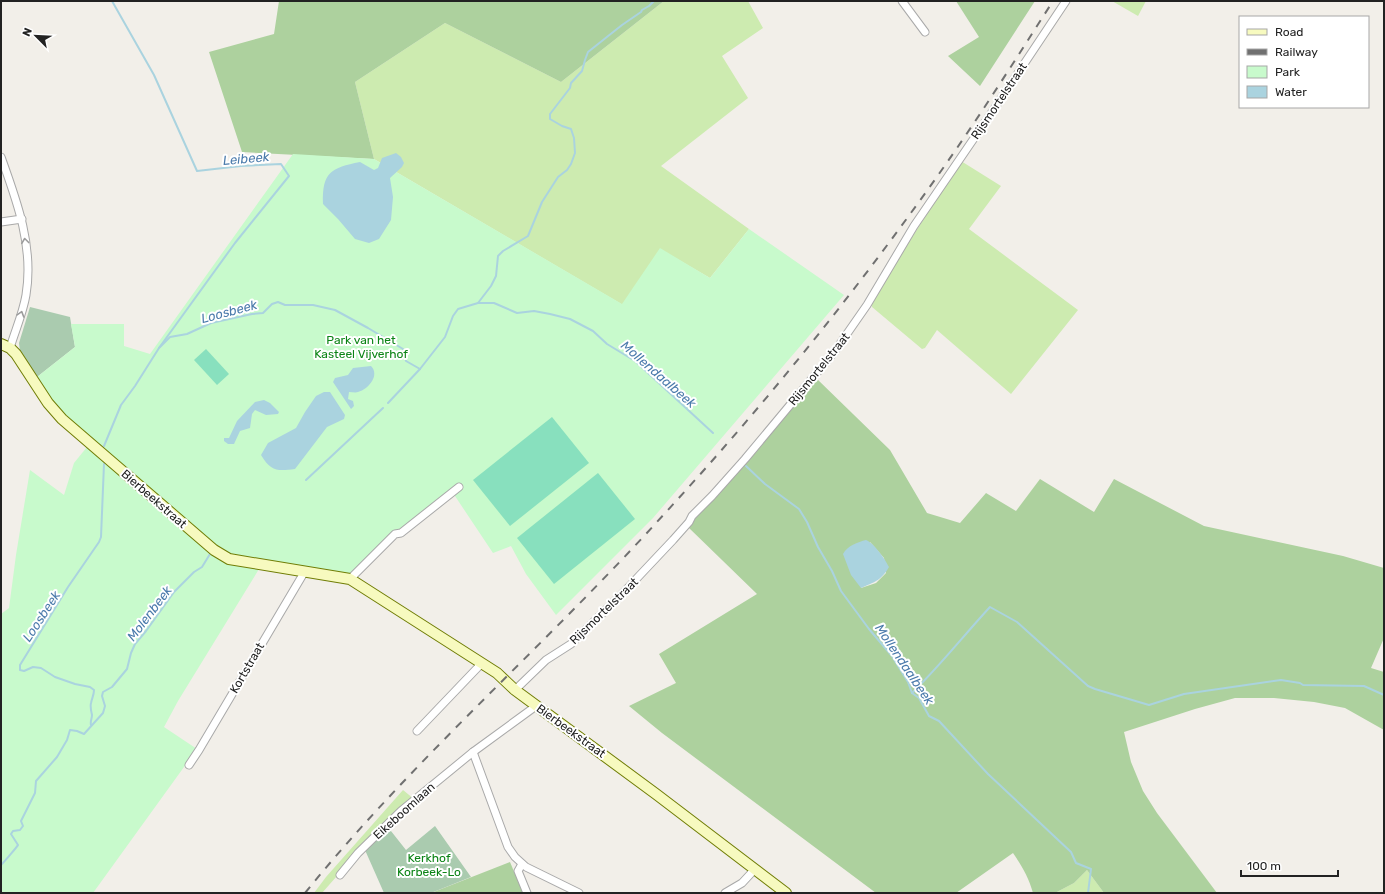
<svg xmlns="http://www.w3.org/2000/svg" width="1385" height="894" font-family="Rubik,sans-serif">
  <rect width="100%" height="100%" fill="#f2efe9"/>
  <g fill="#cdebb0">
    <polygon points="664,1 748,1 763,28 722,56 748,98 661,166 749,229 710,278 660,249 623,305 374,159 355,82 445,23 561,82"/>
    <polygon points="1112,1 1146,1 1138,16"/>
    <polygon points="961,161 1001,186 969,229 1078,310 1011,394 937,330 925,348 922,349 872,307 871,301"/>
    <polygon points="403,790 414,799 358,852 322,893 314,893 326,877"/>
    <polygon points="1087,870 1104,893 1055,893 1074,883"/>
  </g>
  <g fill="#add19e" fill-rule="evenodd">
    <polygon points="279,1 664,1 561,82 445,23 355,82 374,159 242,152 209,52 274,34"/>
    <polygon points="956,1 1035,1 980,86 948,56 979,37"/>
    <path d="M816,378L890,450L927,513L960,523L986,493L1016,511L1040,479L1094,512L1114,479L1204,526L1343,556L1384,568V638L1371,668L1384,672V730L1345,708L1314,702L1274,698H1235L1195,709L1124,732L1131,762L1143,791L1157,813L1217,893H1104L1087,870L1074,883L1055,893H1033C1029,878 1022,866 1013,853L956,893H876L662,733L629,706L676,683L659,654L757,594L688,527ZM870,542L884,558L886,573L876,583L861,588Z"/>
    <polygon points="510,862 523,893 431,893"/>
  </g>
  <g fill="#aacbaf">
    <polygon points="30,307 70,317 75,347 37,377 20,352 19,343"/>
    <polygon points="387,826 406,850 435,826 471,877 431,893 384,893 365,850"/>
  </g>
  <g fill="#c8facc">
    <polygon points="293,154 374,159 622,304 660,248 710,278 749,229 844,295 653,518 556,615 526,574 511,546 493,553 451,490 352,574 235,556 225,553 218,548 56,409 37,377 75,347 71,324 124,324 124,346 150,354"/>
    <polygon points="87,447 216,558 225,562 259,569 178,701 164,727 197,749 93,893 1,893 1,614 9,608 16,555 30,470 64,495 74,463"/>
  </g>
  <g fill="#88e0be">
    <polygon points="206,349 229,374 217,385 194,360"/>
    <polygon points="552,417 589,463 510,526 473,480"/>
    <polygon points="598,473 635,519 554,584 517,538"/>
  </g>
  <g fill="#aad3df">
    <path d="M396,153L401,157L404,163L402,167L390,178L393,197L391,220L379,239L369,243L355,239L338,219L323,204C322,172 331,168 360,162L374,170L378,168L382,158Z"/>
    <path d="M371,366C380,375 369,389 358,392C356,393 352,392 349,392L348,399L353,401L354,406L351,409L333,382L335,378L348,375L353,368Z"/>
    <path d="M324,392H330L345,415L344,419L327,427L295,469C278,471 271,472 261,455L268,443L296,428L305,412L316,396Z"/>
    <polygon points="264,400 270,403 279,412 278,414 266,415 255,410 252,414 250,428 240,431 234,444 228,444 224,441 224,438 229,438 237,421 255,402"/>
    <path d="M866,540C874,543 885,559 889,567C881,581 874,582 861,588L851,575L843,554C847,546 858,542 866,540Z"/>
  </g>
  <g fill="none" stroke-linecap="round" stroke-linejoin="round">
    <g stroke="#aad3df" stroke-width="2">
      <polyline points="112,1 154,75 197,171 241,166 281,164 289,176 235,243 159,348"/>
      <polyline points="478,303 494,303 517,313 534,311 550,314 570,319 593,331 607,344 635,361 713,433"/>
      <polyline points="388,403 420,369 445,337 453,316 458,309 478,303 491,286 496,276 498,256 503,251 528,236 542,202 558,177 567,170 571,164 575,153 574,138 571,129 562,126 550,119 550,114 570,88 571,83 582,71 585,60 588,52 622,25 641,12 642,10 649,6 654,1"/>
      <polyline points="104,446 121,405 135,386 159,348 170,337 187,334 211,323 252,314 263,313 272,304 278,302 285,305 313,305 335,310 368,328 403,349 406,361 420,369"/>
      <polyline points="746,466 765,484 799,509 807,522 818,547 832,571 841,591 869,629 892,656 908,682 912,693 919,698 929,716 939,721 988,774 1071,852 1076,863 1091,869 1088,893"/>
      <polyline points="306,480 383,408"/>
      <path d="M912,693C940,666 964,635 990,607L1017,622L1088,686L1095,689L1149,705L1184,694L1281,680L1300,683L1303,685L1364,686L1384,695"/>
      <path d="M91,725C90,721 92,719 92,715C91,711 90,707 91,703C92,698 94,695 94,690L90,687L75,684L55,677L41,668L33,667L24,671L20,670V665L68,587L99,542L101,537L104,464"/>
      <path d="M1,865C4,862 17,847 18,845L11,834L13,831L20,830L23,826L21,821L35,793L36,781L57,757L67,740L70,730L77,731L84,734L103,713L105,706L102,696L103,692L112,687L127,669L131,653L135,644L146,631L174,592L194,572L202,567L210,554"/>
    </g>
    <g stroke="#a9a9a9" stroke-width="9">
      <g id="street">
        <polyline points="902,1 925,32"/>
        <path d="M1,157C17,201 34,247 26,295C23,313 15,331 10,348"/>
        <polyline points="1,222 22,219"/>
        <polyline points="350,579 395,534 401,533 459,487"/>
        <polyline points="515,690 546,660 571,644 623,593 673,540 689,522 692,516 712,496 745,459 835,351 867,305 914,226 992,112 1066,1"/>
        <polyline points="417,731 482,663"/>
        <polyline points="473,752 508,847 515,857 526,867 579,893"/>
        <polyline points="189,765 199,750 305,571"/>
        <polyline points="522,864 518,871 527,893"/>
        <polyline points="340,875 358,853 401,811 473,752 536,706"/>
        <polyline points="725,893 742,883 755,869"/>
      </g>
    </g>
    <g stroke="#707d05" stroke-width="12">
      <polyline id="secondary" points="1,344 10,348 16,354 48,403 62,419 214,550 229,559 350,579 497,673 515,690 656,794 786,893"/>
    </g>
    <use href="#street" stroke="#fff" stroke-width="7"/>
    <use href="#secondary" stroke="#f7fabf" stroke-width="10"/>
    <path stroke="#707070" stroke-width="2" stroke-dasharray="8 8" stroke-linecap="butt" d="M305,893C412,761 541,649 656,523C753,418 843,308 926,192C971,130 1012,65 1053,1"/>
  </g>
  <defs><path id="oneway-chevron" d="M-2-3.5L2.5 0L-2 3.5" fill="none" stroke-width="1.6" stroke-linecap="round" stroke-linejoin="round"/></defs>
  <g stroke="#9c9c9c">
    <use href="#oneway-chevron" transform="translate(25 241) rotate(-97)"/>
    <use href="#oneway-chevron" transform="translate(21 314) rotate(-73)"/>
  </g>
  <g text-anchor="middle" stroke-width="4" stroke-linejoin="round" paint-order="stroke">
    <g font-size="12" fill="#222" stroke="#fff">
      <text transform="translate(999 101) rotate(-56)" y="4">Rijsmortelstraat</text>
      <text transform="translate(819 369) rotate(-51)" y="4">Rijsmortelstraat</text>
      <text transform="translate(154 499) rotate(41)" y="4">Bierbeekstraat</text>
      <text transform="translate(604 611) rotate(-44)" y="4">Rijsmortelstraat</text>
      <text transform="translate(247 668) rotate(-60)" y="4">Kortstraat</text>
      <text transform="translate(571 731) rotate(36)" y="4">Bierbeekstraat</text>
      <text transform="translate(404 811) rotate(-42)" y="4">Eikeboomlaan</text>
    </g>
    <g font-size="12" fill="#0c8416" stroke="#fff">
      <text x="361" y="344">Park van het<tspan x="361" dy="14">Kasteel Vijverhof</tspan></text>
      <text x="429" y="862">Kerkhof<tspan x="429" dy="14">Korbeek-Lo</tspan></text>
    </g>
    <g font-size="13" font-style="italic" fill="#4a7aab" stroke="#fff">
      <text transform="translate(246 158) rotate(-5)" y="5">Leibeek</text>
      <text transform="translate(229 311) rotate(-15)" y="5">Loosbeek</text>
      <text transform="translate(659 374) rotate(41)" y="5">Mollendaalbeek</text>
      <text transform="translate(149 613) rotate(-53)" y="5">Molenbeek</text>
      <text transform="translate(41 616) rotate(-57)" y="5">Loosbeek</text>
      <text transform="translate(905 664) rotate(56)" y="5">Mollendaalbeek</text>
    </g>
  </g>
  <rect width="1385" height="894" fill="none" stroke="#222222" stroke-width="4"/>
  <rect x="1239" y="16" width="130" height="92" fill="#ffffff" stroke="#a7a7a7"/>
  <rect x="1247" y="29" width="20" height="6" fill="#f7fabf" stroke="#a7a7a7"/>
  <text x="1275" y="36" font-size="12" fill="#222222">Road</text>
  <rect x="1247" y="49" width="20" height="6" fill="#707070" stroke="#a7a7a7"/>
  <text x="1275" y="56" font-size="12" fill="#222222">Railway</text>
  <rect x="1247" y="66" width="20" height="12" fill="#c8facc" stroke="#a7a7a7"/>
  <text x="1275" y="76" font-size="12" fill="#222222">Park</text>
  <rect x="1247" y="86" width="20" height="12" fill="#aad3df" stroke="#a7a7a7"/>
  <text x="1275" y="96" font-size="12" fill="#222222">Water</text>
  <g transform="translate(36 36) rotate(294)" stroke="#ffffff" stroke-width="3" paint-order="stroke">
  <path d="M0-3L7 15L0 10L-7 15Z" fill="#222222"/>
  <text y="-6" font-size="11" font-weight="bold" text-anchor="middle" fill="#222222">N</text>
  </g>
  <path d="M1241 870v6h97v-6" fill="none" stroke="#222222" stroke-width="2"/>
  <text x="1247" y="870" font-size="12" fill="#222222" stroke="#ffffff" stroke-width="3" paint-order="stroke">100 m</text>
</svg>
